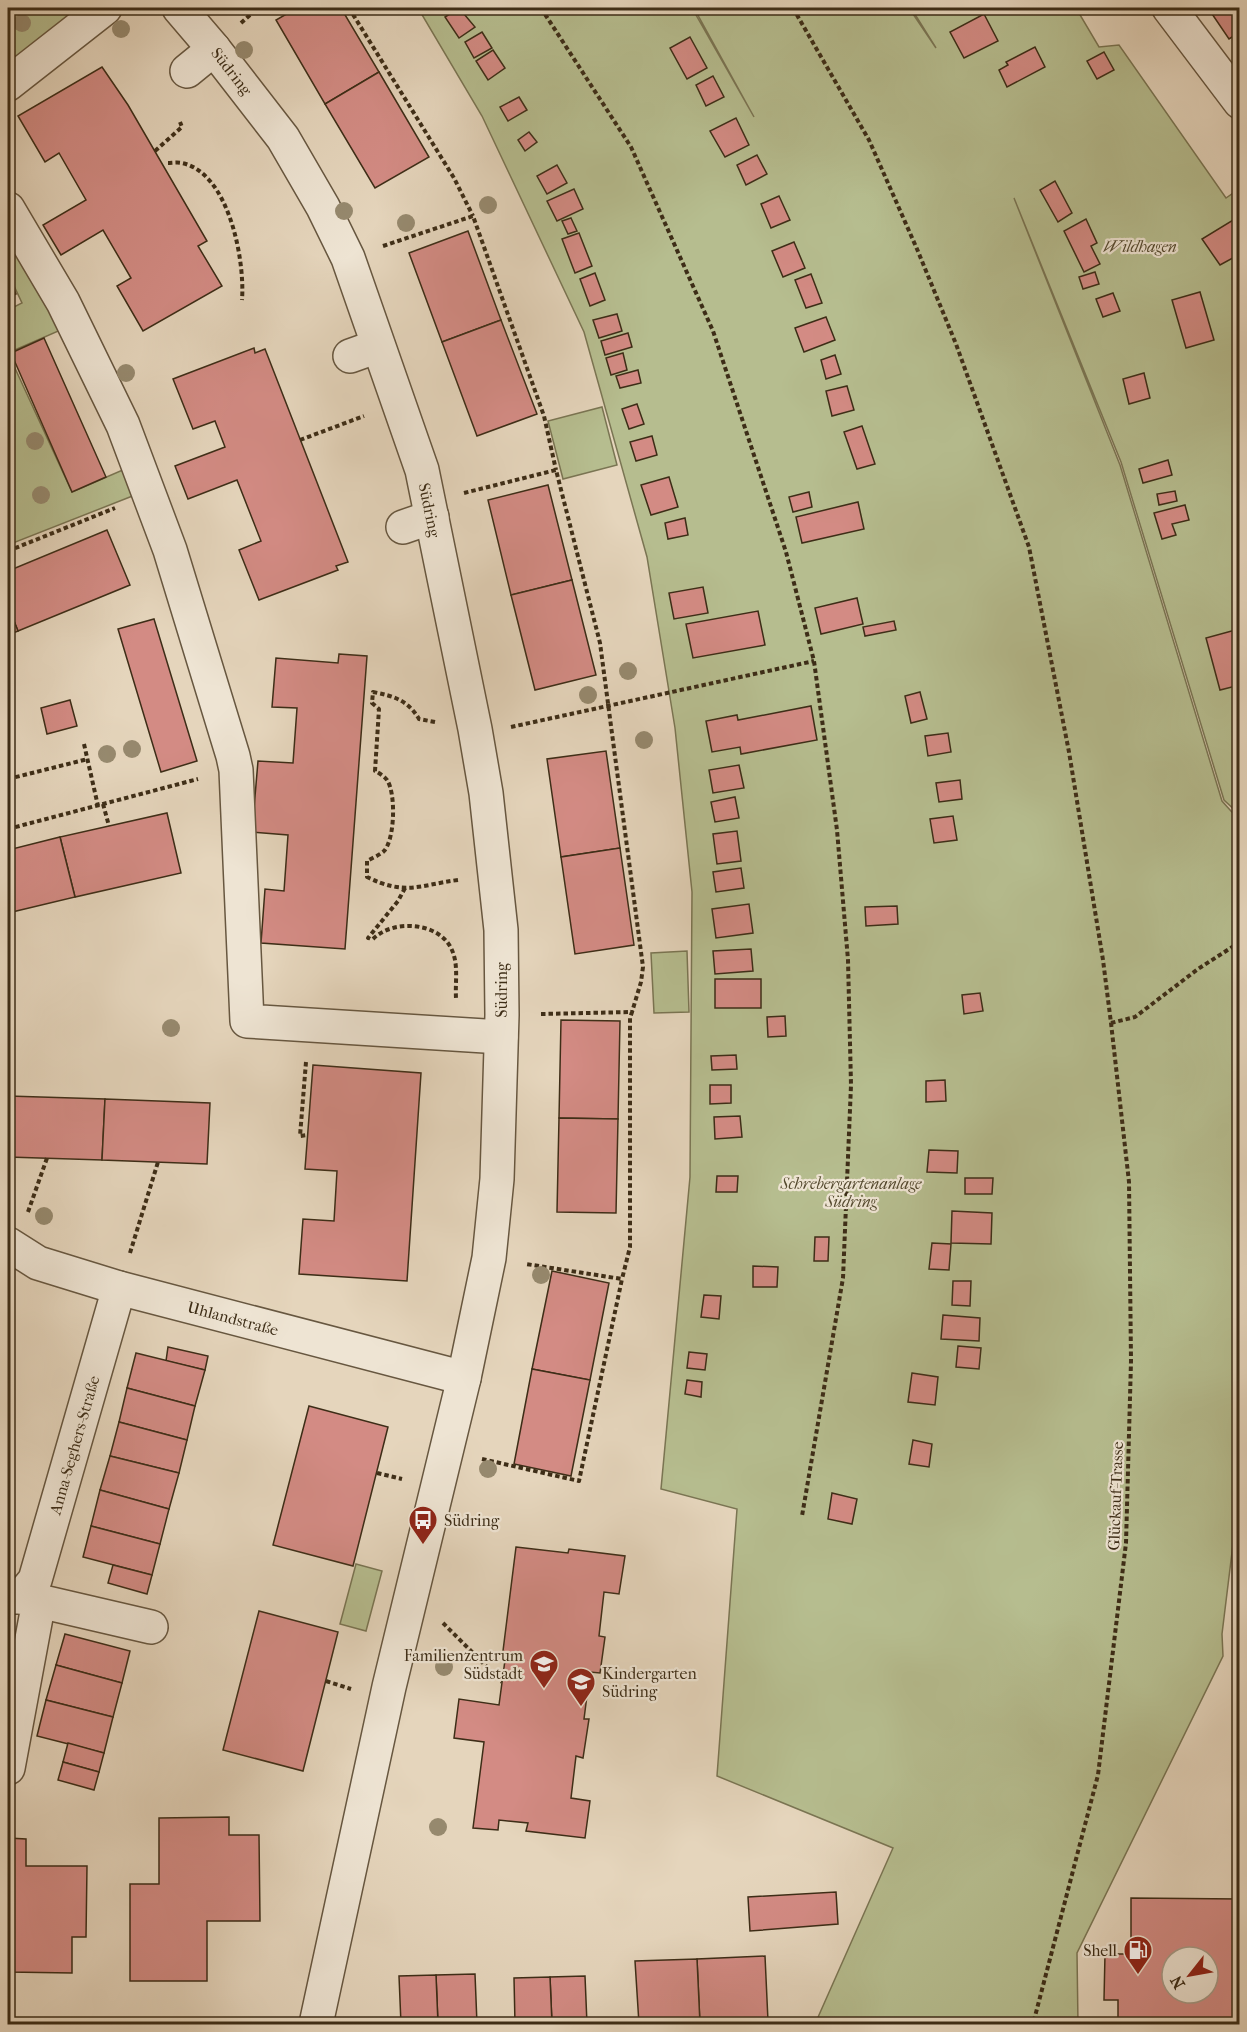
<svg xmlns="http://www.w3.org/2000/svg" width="1247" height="2032" font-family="'IM FELL French Canon',serif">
  <rect width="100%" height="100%" fill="#e5d5bc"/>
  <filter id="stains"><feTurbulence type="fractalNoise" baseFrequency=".00333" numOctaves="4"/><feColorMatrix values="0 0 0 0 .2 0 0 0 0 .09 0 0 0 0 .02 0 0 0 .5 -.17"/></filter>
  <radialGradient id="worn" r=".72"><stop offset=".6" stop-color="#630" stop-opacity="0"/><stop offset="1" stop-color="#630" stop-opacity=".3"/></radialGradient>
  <g fill="#b6bd8f" stroke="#7a7553" stroke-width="1.5">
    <polygon points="8,8 85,8 8,70"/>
    <polygon points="418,8 692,8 754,117 694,8 909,8 936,48 911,8 1076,8 1099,47 1119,45 1226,198 1239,189 1239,814 1224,800 1121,462 1014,198 1120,465 1222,801 1240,821 1240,1487 1222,1634 1223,1656 1077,1953 1078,2024 815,2024 893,1848 717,1776 737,1509 661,1489 690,1177 692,892 675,728 647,557 584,332 482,116"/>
    <polygon points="8,232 63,329 8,353 72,492 125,469 135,495 8,545 8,310 22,303 8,273"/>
    <polygon points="602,407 617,465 563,479 548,421"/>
    <polygon points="687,951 689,1012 654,1013 651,953"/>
    <polygon points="356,1564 382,1571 366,1631 340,1624"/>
  </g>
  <g fill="#d38b84" stroke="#3d2d17" stroke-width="1.5" fill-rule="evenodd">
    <polygon points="297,8 341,8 379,72 325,104 276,20"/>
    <polygon points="459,8 475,27 459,38 445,17"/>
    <polygon points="1208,8 1240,8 1240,32 1229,39"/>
    <polygon points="984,14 998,41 964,58 950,32"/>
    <polygon points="482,32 492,48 474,58 465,42"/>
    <polygon points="690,37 707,68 687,79 670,48"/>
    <polygon points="1035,47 1045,67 1007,87 999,70 1008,65 1006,62"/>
    <polygon points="493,50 505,68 488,80 476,61"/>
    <polygon points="1104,52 1114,70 1097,79 1087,61"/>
    <polygon points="102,67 128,105 207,241 198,246 222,286 143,331 117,286 131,278 103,230 61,255 43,225 86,200 59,153 45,162 18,116"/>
    <polygon points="379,72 429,157 375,188 325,104"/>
    <polygon points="713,76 724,97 706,106 696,85"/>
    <polygon points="519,97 527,110 508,121 500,107"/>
    <polygon points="736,118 749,145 725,157 710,131"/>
    <polygon points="529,132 537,142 525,151 518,140"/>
    <polygon points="757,155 767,174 746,185 737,165"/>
    <polygon points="557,165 567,183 547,194 537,176"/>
    <polygon points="1055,181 1072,213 1058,222 1040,190"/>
    <polygon points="574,189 583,209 557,221 547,201"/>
    <polygon points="779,196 790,220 771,228 761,204"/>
    <polygon points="1238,217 1240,254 1220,265 1202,239"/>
    <polygon points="571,218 577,231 568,234 562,221"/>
    <polygon points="1086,219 1097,243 1091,246 1100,264 1084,272 1064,231"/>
    <polygon points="468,231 501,320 442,342 409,253"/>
    <polygon points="579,233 592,266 575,273 562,239"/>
    <polygon points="794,242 805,268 783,277 772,251"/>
    <polygon points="1095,272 1099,284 1083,289 1079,277"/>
    <polygon points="595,273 605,300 590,306 580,279"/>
    <polygon points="811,274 822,303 806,308 795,280"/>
    <polygon points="8,276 16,294 8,299"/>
    <polygon points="1200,292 1214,340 1186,348 1172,300"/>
    <polygon points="1113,293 1120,311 1103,317 1096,299"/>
    <polygon points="617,314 622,331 599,338 593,320"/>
    <polygon points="826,317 835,340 804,352 795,328"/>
    <polygon points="501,320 537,414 477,436 442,342"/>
    <polygon points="628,333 632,347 605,355 601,341"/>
    <polygon points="44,338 106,477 72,492 11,353"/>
    <polygon points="254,348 255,353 265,349 348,562 336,566 338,570 259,600 239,550 261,541 237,480 188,499 175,466 225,447 215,421 193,429 173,379"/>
    <polygon points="623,353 627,370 611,375 606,358"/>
    <polygon points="835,355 841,374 826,379 821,360"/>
    <polygon points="638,370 641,383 620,388 616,376"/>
    <polygon points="1144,373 1150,398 1129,404 1123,379"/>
    <polygon points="847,386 854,410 832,416 826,391"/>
    <polygon points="637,404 644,424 629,429 622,409"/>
    <polygon points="862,426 875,464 857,469 844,432"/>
    <polygon points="652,436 657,455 636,461 630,442"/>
    <polygon points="1168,460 1172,475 1143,483 1139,469"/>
    <polygon points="669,477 678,507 651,515 641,485"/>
    <polygon points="548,485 572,580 511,595 488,500"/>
    <polygon points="1175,491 1177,501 1159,505 1157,494"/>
    <polygon points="809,492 812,507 793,512 789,497"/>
    <polygon points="858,502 864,529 802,543 796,517"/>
    <polygon points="1185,505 1189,520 1172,524 1176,535 1162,539 1154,513"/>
    <polygon points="685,518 688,535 668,539 665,523"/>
    <polygon points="107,530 130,585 18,631 8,606 8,571"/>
    <polygon points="572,580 596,675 535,690 511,595"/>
    <polygon points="703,587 708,613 674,619 669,593"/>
    <polygon points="857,598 863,624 821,634 815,608"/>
    <polygon points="8,606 18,631 8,635"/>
    <polygon points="758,611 765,645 693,658 686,624"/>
    <polygon points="154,619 197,761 161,772 118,629"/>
    <polygon points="894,621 896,630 865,636 863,627"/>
    <polygon points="1239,629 1240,685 1220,690 1206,638"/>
    <polygon points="339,654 367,656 345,949 261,943 265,889 284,891 288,835 252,832 258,761 293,763 297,708 272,707 276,658 338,663"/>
    <polygon points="920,692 927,719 911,723 905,696"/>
    <polygon points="70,700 77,726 47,734 41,708"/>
    <polygon points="811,706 817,740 741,754 740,747 712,752 706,721 737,715 738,720"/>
    <polygon points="948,733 951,752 928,756 925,736"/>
    <polygon points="606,751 620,848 561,857 547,759"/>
    <polygon points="739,765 744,788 713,793 709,770"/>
    <polygon points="960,780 962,799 939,802 936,783"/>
    <polygon points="735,797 739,818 715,822 711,802"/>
    <polygon points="167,813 181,873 75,897 60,837"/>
    <polygon points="953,816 957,840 934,843 930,819"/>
    <polygon points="737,831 741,861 717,864 713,834"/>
    <polygon points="60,837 75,897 8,913 8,850"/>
    <polygon points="620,848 634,945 575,954 561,857"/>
    <polygon points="741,868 744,888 716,892 713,872"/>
    <polygon points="749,904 753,933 716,938 712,909"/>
    <polygon points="897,906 898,924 866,926 865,907"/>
    <polygon points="751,949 753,971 715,974 713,951"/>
    <rect x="715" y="979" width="46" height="29"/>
    <polygon points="980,993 983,1011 964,1014 962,995"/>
    <polygon points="785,1016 786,1036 768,1037 767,1017"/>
    <polygon points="561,1020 620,1021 618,1119 559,1118"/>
    <polygon points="736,1055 737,1069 712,1070 711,1056"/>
    <polygon points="313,1065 421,1073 407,1281 299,1274 303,1219 334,1221 337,1171 305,1169"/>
    <polygon points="945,1080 946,1101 926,1102 926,1081"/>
    <polygon points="710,1085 731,1085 731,1103 710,1104"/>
    <polygon points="8,1096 105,1099 102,1160 8,1157"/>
    <polygon points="105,1099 210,1103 207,1164 102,1160"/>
    <polygon points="740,1116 742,1137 715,1139 714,1117"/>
    <polygon points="559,1118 618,1119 616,1213 557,1212"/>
    <polygon points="929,1150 958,1151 957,1173 927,1172"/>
    <polygon points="717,1176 738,1176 737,1192 716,1192"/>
    <polygon points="965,1178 993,1178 992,1194 965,1194"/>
    <polygon points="952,1211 992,1213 991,1244 951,1243"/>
    <polygon points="815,1237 829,1237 828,1261 814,1261"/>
    <polygon points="932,1243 951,1244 949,1270 929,1269"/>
    <polygon points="753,1266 778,1267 777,1287 753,1287"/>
    <polygon points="552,1271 609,1283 590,1380 532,1369"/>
    <polygon points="953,1281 971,1281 970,1306 952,1305"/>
    <polygon points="704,1295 721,1296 719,1319 701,1317"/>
    <polygon points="943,1315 980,1318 979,1341 941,1339"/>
    <polygon points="958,1346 981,1348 979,1369 956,1367"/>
    <polygon points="168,1347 208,1356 205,1370 166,1361"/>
    <polygon points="689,1352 707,1354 705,1370 687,1368"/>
    <polygon points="136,1353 205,1370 195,1406 127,1388"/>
    <polygon points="532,1369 590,1380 571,1476 514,1464"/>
    <polygon points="912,1373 938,1377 935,1405 908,1402"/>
    <polygon points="687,1380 702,1382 701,1397 685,1394"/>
    <polygon points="127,1388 195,1406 187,1440 119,1422"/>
    <polygon points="309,1406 388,1427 353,1566 273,1545"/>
    <polygon points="119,1422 187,1440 179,1473 110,1456"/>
    <polygon points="913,1440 932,1444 929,1467 909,1464"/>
    <polygon points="110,1456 179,1473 169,1509 100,1490"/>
    <polygon points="100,1490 169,1509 160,1544 91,1526"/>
    <polygon points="832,1493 857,1499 852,1524 828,1519"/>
    <polygon points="91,1526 160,1544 152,1575 83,1557"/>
    <polygon points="516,1547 568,1553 569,1549 625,1556 619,1594 604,1592 599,1636 605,1637 600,1673 590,1672 584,1719 589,1719 583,1758 576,1756 571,1798 590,1801 585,1838 526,1831 528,1823 499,1820 498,1830 473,1828 484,1742 454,1738 459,1699 499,1705 505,1660 502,1659"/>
    <polygon points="113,1565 152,1575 147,1594 108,1583"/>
    <polygon points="259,1611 338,1632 303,1771 223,1750"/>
    <polygon points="65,1634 130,1651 122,1683 56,1665"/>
    <polygon points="56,1665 122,1683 113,1717 46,1700"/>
    <polygon points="46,1700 113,1717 104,1753 37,1736"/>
    <polygon points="68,1743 104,1753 99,1772 63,1762"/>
    <polygon points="63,1762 99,1772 94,1790 58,1780"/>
    <polygon points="229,1817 229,1835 259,1835 260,1921 207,1921 207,1981 130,1981 130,1884 159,1884 159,1818"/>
    <polygon points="8,1838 26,1839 26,1866 87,1866 86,1937 72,1937 72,1973 8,1972"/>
    <polygon points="836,1892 838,1924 750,1931 748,1897"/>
    <path d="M1131,1898L1240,1899V2024H1118V2000H1104L1105,1954H1131ZM1172,1957H1208V1993H1172Z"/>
    <polygon points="765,1956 768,2021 700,2024 697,1959"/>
    <polygon points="697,1959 700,2024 639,2024 635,1961"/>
    <polygon points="475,1974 477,2024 438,2024 436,1975"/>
    <polygon points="436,1975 438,2024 401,2024 399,1976"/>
    <polygon points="585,1976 587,2024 552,2024 550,1977"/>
    <polygon points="550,1977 552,2024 515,2024 514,1978"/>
  </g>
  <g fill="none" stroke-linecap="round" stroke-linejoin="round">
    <g stroke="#675740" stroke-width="36">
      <g id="minor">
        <polyline points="179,8 214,49 283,138 323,207 348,258 422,470 475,729 486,793 501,930 502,1015 497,1179 489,1258 464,1378 389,1687 316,2024"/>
        <polyline points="1169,8 1240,102"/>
        <polyline points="187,71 214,49"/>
        <polyline points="8,84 105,8"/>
        <polyline points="8,209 63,302 123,425 170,550 233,756 236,770 247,1021 501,1037"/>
        <polyline points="350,356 378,346"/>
        <polyline points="403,527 432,517"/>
        <polyline points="8,1244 38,1263 119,1288 464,1378"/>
        <polyline points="8,1597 21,1597 35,1580 119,1288"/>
        <polyline points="39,1601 151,1627"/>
        <polyline points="8,1768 39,1601 21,1597"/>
      </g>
    </g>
    <g stroke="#3d2d17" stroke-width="4" stroke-dasharray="4.5 3" stroke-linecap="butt">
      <polyline points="349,8 454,178 473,216"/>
      <polyline points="541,8 631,147 713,331 786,552 814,661 837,830 848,960 851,1085 843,1278 802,1516"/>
      <polyline points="793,8 869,140 917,249 956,344 1029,547 1069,752 1103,960 1111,1023 1129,1182 1131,1361 1126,1543 1098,1775 1033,2024"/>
      <polyline points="241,23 258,8"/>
      <polyline points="155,151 182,127 180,122"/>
      <path d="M168,163C172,163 177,162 182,163C229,173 245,260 242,300"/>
      <polyline points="383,246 473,216 544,416 556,470"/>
      <polyline points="300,440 364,416"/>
      <polyline points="464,493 556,470 600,643 643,967 641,982 632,1012"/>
      <polyline points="8,551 115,508"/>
      <path d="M435,722L419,719C408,700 393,696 373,692L372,703L379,709L375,771C379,773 384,776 387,780C396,793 395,839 384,851C380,855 372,858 367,861V877C406,896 419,885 458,880"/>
      <polyline points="511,727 814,661"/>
      <polyline points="84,744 98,806"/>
      <polyline points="8,779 88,759"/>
      <polyline points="103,804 109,826"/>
      <polyline points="8,829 198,779"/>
      <path d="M405,888L398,901L368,938L373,939C393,919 438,922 451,948C459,964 455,981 456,998"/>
      <polyline points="541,1014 632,1012 630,1018 630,1247 622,1279"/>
      <polyline points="1111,1023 1135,1017 1198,969 1240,942"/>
      <polyline points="306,1062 300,1136 308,1135"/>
      <polyline points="28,1212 47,1158"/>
      <polyline points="130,1253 158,1162"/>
      <polyline points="482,1459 579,1481 622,1279 526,1264"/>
      <polyline points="377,1473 402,1479"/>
      <polyline points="443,1623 502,1682"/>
      <polyline points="326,1681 351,1689"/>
    </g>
    <use href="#minor" stroke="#eee4d3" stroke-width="33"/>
  </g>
  <g fill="#96896e">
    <circle cx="22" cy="23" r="9"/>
    <circle cx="121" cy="29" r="9"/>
    <circle cx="244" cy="50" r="9"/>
    <circle cx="488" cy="205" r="9"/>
    <circle cx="344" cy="211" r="9"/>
    <circle cx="406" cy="223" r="9"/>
    <circle cx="126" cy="373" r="9"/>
    <circle cx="35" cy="441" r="9"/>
    <circle cx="41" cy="495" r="9"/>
    <circle cx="628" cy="671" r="9"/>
    <circle cx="588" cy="695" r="9"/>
    <circle cx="644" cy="740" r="9"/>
    <circle cx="132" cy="749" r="9"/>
    <circle cx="107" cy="754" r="9"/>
    <circle cx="171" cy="1028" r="9"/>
    <circle cx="44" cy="1216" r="9"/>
    <circle cx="541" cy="1275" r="9"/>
    <circle cx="488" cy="1469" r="9"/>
    <circle cx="444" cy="1667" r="9"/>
    <circle cx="438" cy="1827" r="9"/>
  </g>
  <defs>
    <g id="bus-pin" transform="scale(1.5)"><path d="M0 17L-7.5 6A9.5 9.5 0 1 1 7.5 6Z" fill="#8f2418" stroke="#eee4d3"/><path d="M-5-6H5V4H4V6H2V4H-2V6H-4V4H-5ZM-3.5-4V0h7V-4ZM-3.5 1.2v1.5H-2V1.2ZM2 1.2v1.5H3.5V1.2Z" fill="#fff"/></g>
    <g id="school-pin" transform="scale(1.5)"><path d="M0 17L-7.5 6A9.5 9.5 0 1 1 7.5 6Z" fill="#8f2418" stroke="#eee4d3"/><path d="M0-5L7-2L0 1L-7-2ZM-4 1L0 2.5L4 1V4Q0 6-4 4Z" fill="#fff"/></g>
    <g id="fuel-pin" transform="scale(1.5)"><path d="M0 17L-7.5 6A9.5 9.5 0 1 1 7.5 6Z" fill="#8f2418" stroke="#eee4d3"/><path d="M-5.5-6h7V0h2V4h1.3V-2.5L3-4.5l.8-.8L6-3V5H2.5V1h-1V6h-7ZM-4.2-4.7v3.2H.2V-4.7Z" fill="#fff"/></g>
  </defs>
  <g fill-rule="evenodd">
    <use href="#bus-pin" x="423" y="1520"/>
    <use href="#school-pin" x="544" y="1664"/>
    <use href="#school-pin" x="581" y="1682"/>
    <use href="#fuel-pin" x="1138" y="1950"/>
  </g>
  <g text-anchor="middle" stroke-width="4.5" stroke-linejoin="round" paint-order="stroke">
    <g font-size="16" fill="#3d2d17" stroke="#eee4d3">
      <text transform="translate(232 71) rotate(52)" y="6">Südring</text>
      <text transform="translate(430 510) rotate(78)" y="6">Südring</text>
      <text transform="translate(501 990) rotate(-90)" y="6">Südring</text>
      <text transform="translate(233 1318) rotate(15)" y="6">Uhlandstraße</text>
      <text transform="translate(74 1445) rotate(-74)" y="6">Anna-Seghers-Straße</text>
      <text transform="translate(1115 1496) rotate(-88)" y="6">Glückauf-Trasse</text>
    </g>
    <g font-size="16" font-style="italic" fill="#554a2f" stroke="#eee4d3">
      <text x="1140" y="252">Wildhagen</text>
      <text x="851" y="1189">Schrebergartenanlage<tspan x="851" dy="18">Südring</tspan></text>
    </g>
    <g font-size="16" fill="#3d2d17" stroke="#eee4d3" text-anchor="start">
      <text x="444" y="1526">Südring</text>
      <text x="523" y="1661" text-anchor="end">Familienzentrum<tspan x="523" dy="18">Südstadt</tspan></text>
      <text x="602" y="1679">Kindergarten<tspan x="602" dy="18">Südring</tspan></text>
      <text x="1117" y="1956" text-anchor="end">Shell</text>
    </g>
  </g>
  <rect width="1247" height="2032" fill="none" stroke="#e5d5bc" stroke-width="30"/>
  <rect x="9" y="9" width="1229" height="2014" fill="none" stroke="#3d2d17" stroke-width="3"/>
  <rect x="15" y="15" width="1217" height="2002" fill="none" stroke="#3d2d17" stroke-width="1.5"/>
  <g transform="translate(1190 1975) rotate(239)"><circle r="28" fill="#eee4d3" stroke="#a79b88" stroke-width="1.5"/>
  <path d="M0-4.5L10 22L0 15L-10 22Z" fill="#8f2418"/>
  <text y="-9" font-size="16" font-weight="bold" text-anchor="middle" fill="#3d2d17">N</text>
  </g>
  <rect width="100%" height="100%" filter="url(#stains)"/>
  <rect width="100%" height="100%" fill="url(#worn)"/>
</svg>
